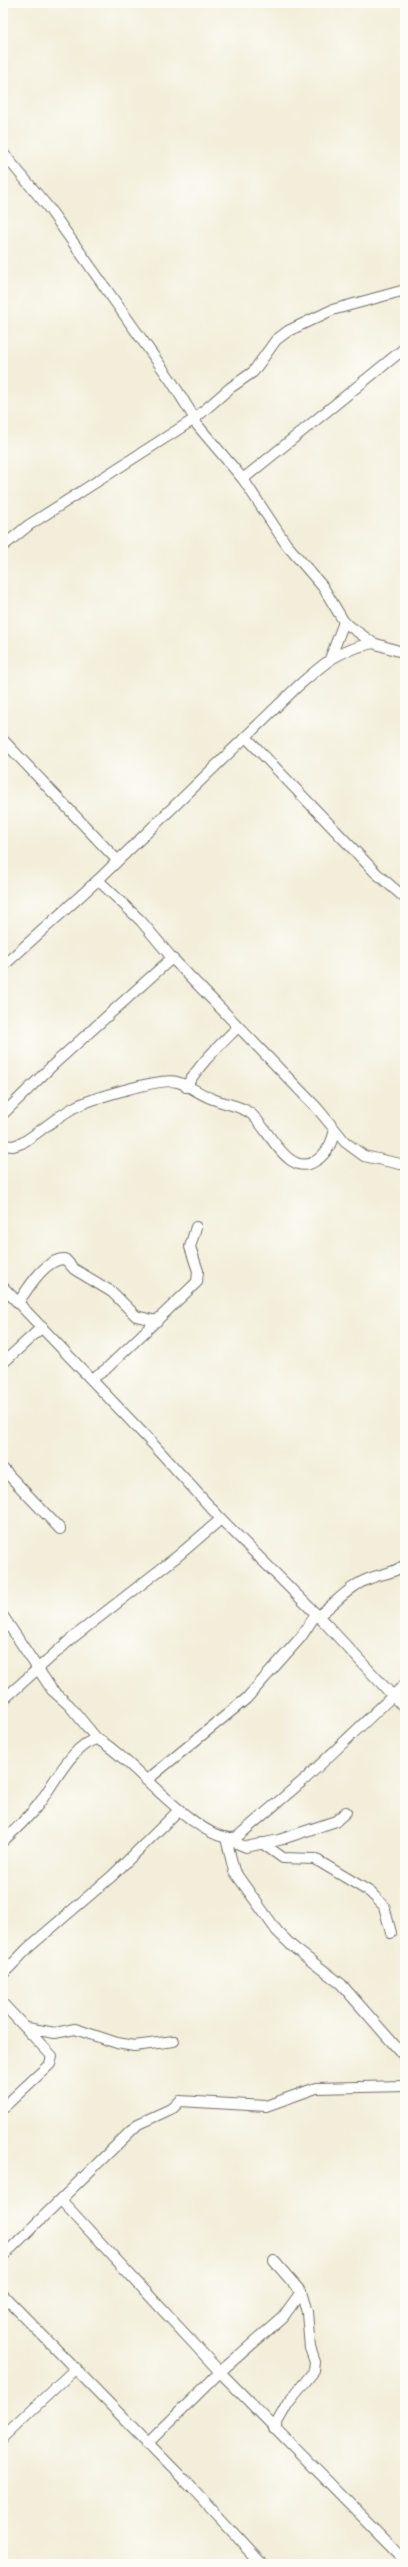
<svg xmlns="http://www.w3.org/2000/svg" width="408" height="2567" font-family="'Playpen Sans',sans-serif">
  <rect width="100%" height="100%" fill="#fdfcf7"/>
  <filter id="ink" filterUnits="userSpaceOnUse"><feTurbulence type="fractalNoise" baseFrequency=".025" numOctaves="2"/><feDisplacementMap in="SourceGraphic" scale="8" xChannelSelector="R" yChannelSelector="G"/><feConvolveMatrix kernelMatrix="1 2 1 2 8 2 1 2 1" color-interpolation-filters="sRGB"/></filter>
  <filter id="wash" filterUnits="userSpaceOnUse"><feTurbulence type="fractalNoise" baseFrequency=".012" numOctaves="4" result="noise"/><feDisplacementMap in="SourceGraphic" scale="16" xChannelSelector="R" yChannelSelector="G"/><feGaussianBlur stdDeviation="0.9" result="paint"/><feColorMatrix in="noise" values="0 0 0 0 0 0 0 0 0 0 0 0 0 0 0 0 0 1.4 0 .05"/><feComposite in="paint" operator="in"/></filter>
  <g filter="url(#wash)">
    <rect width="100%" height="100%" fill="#f2eed9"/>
  </g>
  <g filter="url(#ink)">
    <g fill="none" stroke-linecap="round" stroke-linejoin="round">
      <g stroke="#716f68" stroke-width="12">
        <g id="minor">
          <polyline points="3,153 48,207 172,382 195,419"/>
          <polyline points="193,420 243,479 286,544 323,587 344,622 373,643 405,653"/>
          <polyline points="243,479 405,348"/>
          <polyline points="3,546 29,525 193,420 230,388 253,372 276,340 288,331 332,310 405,290"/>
          <polyline points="330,659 344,622"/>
          <polyline points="246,737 376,873 405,898"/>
          <polyline points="3,740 117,860"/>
          <polyline points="98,880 141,921 172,958 317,1108 345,1142 364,1156 405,1165"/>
          <path d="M3,966L98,880L297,687C326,662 336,651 373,643"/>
          <path d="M186,1087C200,1063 219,1046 238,1027"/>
          <polyline points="3,1114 54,1064 172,958"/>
          <path d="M3,1145L13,1146L22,1143C40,1132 56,1117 75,1107C91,1099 161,1077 177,1082C189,1085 201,1095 213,1099C224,1104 239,1105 250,1113C268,1126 288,1181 317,1160C328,1152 332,1142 335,1130"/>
          <polyline points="3,1287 153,1444 221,1519 326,1624 405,1709"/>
          <path d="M18,1303C28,1288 46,1258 65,1259L74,1269L112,1292L136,1316L157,1321"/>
          <polyline points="3,1363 42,1327"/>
          <polyline points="91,1379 105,1370 197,1282 198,1271 190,1247 196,1227"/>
          <polyline points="3,1469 60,1529"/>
          <polyline points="3,1616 52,1690 69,1705 97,1739"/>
          <path d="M318,1616C335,1604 351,1584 371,1578C384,1573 392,1574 405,1565"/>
          <polyline points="3,1700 71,1639 179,1555 221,1519"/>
          <polyline points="147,1780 246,1699 301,1637 316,1614"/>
          <polyline points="226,1838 234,1871 277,1931 293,1947 341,1984 405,2057"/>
          <polyline points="229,1840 246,1847 279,1840 336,1821 346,1812"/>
          <path d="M3,1841C15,1830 28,1818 38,1805C52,1787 73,1743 97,1739C130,1755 201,1848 237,1837L305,1779L405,1684"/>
          <polyline points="262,1843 283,1858 315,1859 370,1892 384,1906 391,1933"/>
          <polyline points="3,1974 28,1948 112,1876 179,1810"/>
          <polyline points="3,2004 52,2056 50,2064 5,2106"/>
          <polyline points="27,2028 55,2033 75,2029 117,2043 134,2046 174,2041"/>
          <polyline points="61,2200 220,2372 405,2560"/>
          <polyline points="3,2256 138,2124 173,2108 180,2101 266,2106 316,2088 405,2086"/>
          <polyline points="274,2261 301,2292 307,2312 310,2348 315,2362 314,2371 288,2403 274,2428"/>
          <polyline points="3,2295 193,2489 262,2564"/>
          <polyline points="3,2437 76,2368"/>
          <polyline points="147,2444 220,2372 283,2317 301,2292"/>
        </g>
      </g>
      <use href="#minor" stroke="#fff" stroke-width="10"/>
    </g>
  </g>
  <rect width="408" height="2567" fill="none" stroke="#fdfcf7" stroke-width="16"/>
</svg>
